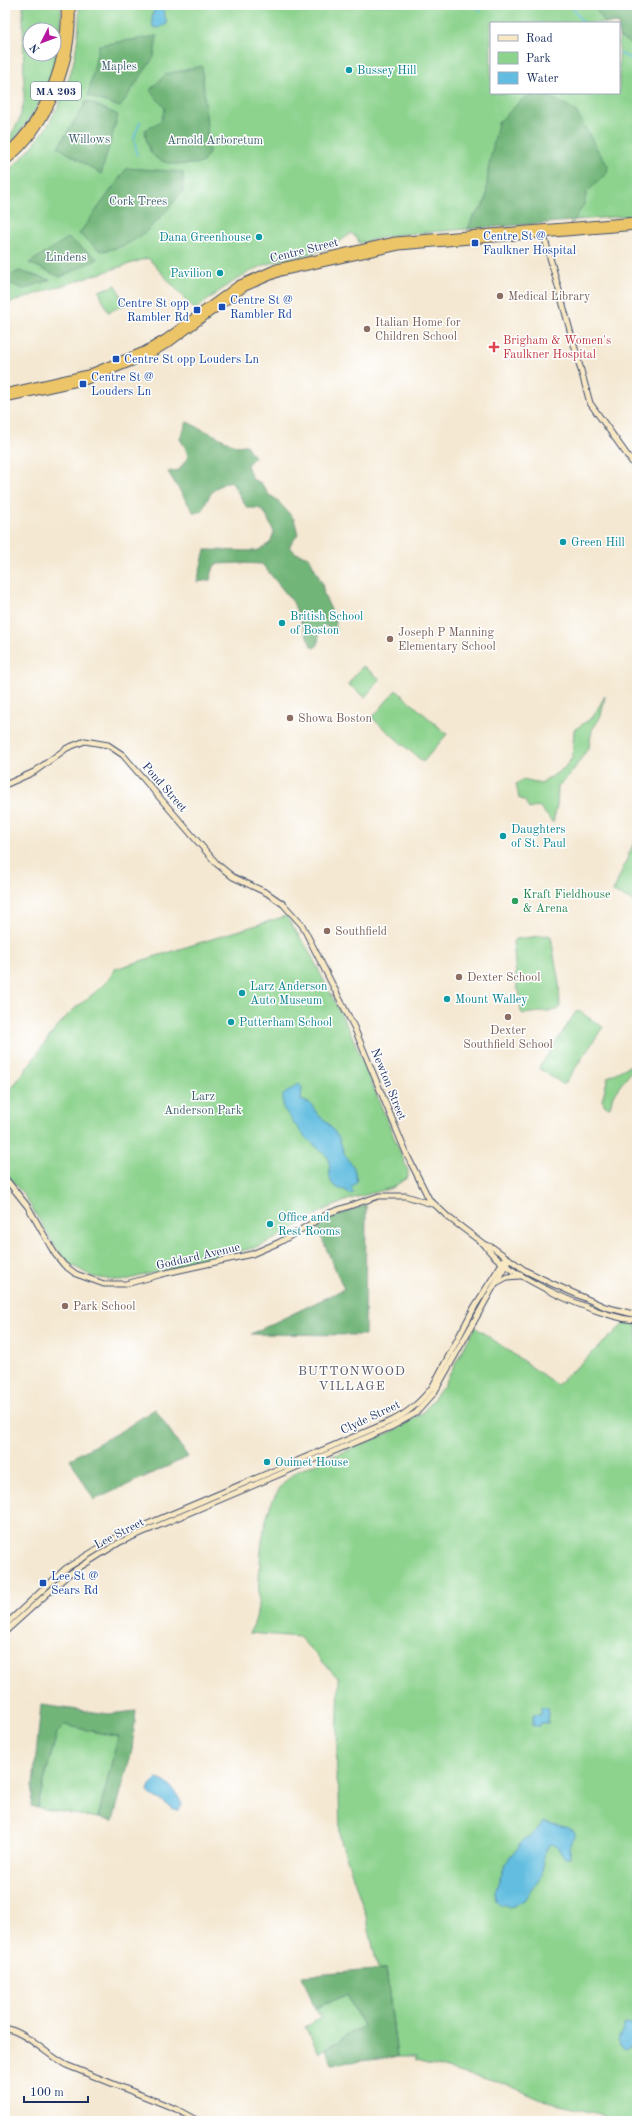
<svg xmlns="http://www.w3.org/2000/svg" width="642" height="2126" font-family="'Old Standard TT',serif">
  <rect width="100%" height="100%" fill="#fff"/>
  <filter id="ink" filterUnits="userSpaceOnUse"><feTurbulence type="fractalNoise" baseFrequency=".025" numOctaves="2"/><feDisplacementMap in="SourceGraphic" scale="8" xChannelSelector="R" yChannelSelector="G"/><feConvolveMatrix kernelMatrix="1 2 1 2 8 2 1 2 1" color-interpolation-filters="sRGB"/></filter>
  <filter id="wash" filterUnits="userSpaceOnUse"><feTurbulence type="fractalNoise" baseFrequency=".012" numOctaves="4" result="noise"/><feDisplacementMap in="SourceGraphic" scale="16" xChannelSelector="R" yChannelSelector="G"/><feGaussianBlur stdDeviation="0.9" result="paint"/><feColorMatrix in="noise" values="0 0 0 0 0 0 0 0 0 0 0 0 0 0 0 0 0 1.4 0 .05"/><feComposite in="paint" operator="in"/></filter>
  <g filter="url(#wash)">
    <rect width="100%" height="100%" fill="#f4e8d2"/>
    <g fill="#8dd38e" stroke="#548176" fill-rule="evenodd">
      <path d="M23,5H61C64,60 43,109 5,149V145L19,121L24,101ZM30,30H54V54H30Z"/>
      <path d="M79,5H637V215L395,235L359,243L358,239L351,233C325,256 299,254 268,264C241,273 217,293 195,310L148,258L5,304V173C56,133 81,69 79,5ZM491,23H619V93H491Z"/>
      <polygon points="116,285 125,305 108,312 99,291"/>
      <polygon points="363,666 380,679 365,697 348,684"/>
      <polygon points="396,690 447,734 423,762 372,718"/>
      <polygon points="605,696 601,716 592,730 589,747 572,772 558,787 557,805 553,823 539,806 529,809 525,801 519,798 516,784 522,780 541,784 564,768 572,758 574,730 593,717"/>
      <polygon points="637,835 637,903 613,892"/>
      <path d="M286,916L309,951L353,1038L408,1171V1177L392,1188L350,1199L324,1210L275,1239L253,1248L121,1281L93,1277L70,1264L58,1251L24,1195L5,1172V1096C27,1071 43,1042 65,1018C81,1000 104,991 115,969Z"/>
      <polygon points="549,935 551,937 559,984 560,1007 558,1010 523,1014 521,1012 519,990 517,989 513,941 515,939"/>
      <polygon points="577,1010 603,1027 564,1085 539,1068"/>
      <polygon points="633,1064 631,1071 613,1095 610,1107 605,1106 602,1100 608,1077"/>
      <path d="M625,1323L637,1325V2121H612L600,2114L551,2103L509,2085L416,2061V2057H397L386,1969H378L366,1916L340,1838L339,1793L336,1780L339,1679L299,1637L249,1633C260,1617 258,1600 259,1580C261,1543 263,1492 298,1471L396,1430L423,1412L443,1387L475,1327L557,1385Z"/>
      <polygon points="65,1725 118,1737 98,1818 37,1808 57,1733"/>
      <polygon points="347,1995 363,2026 319,2052 305,2027 321,2018 315,2008"/>
    </g>
    <g fill="#72b579" stroke="#46726c">
      <polygon points="593,5 637,5 637,47 619,37 619,23 605,23"/>
      <polygon points="157,36 154,57 120,107 88,96 99,45"/>
      <path d="M202,66L209,153L202,163C186,165 156,168 149,148C146,143 146,136 145,130L161,121L165,108L150,90L166,74Z"/>
      <polygon points="538,94 545,95 568,106 577,113 597,149 608,166 607,173 587,192 584,204 574,221 468,229 473,216 481,209 486,199 488,170 498,123 524,98"/>
      <polygon points="87,101 118,115 101,174 58,147"/>
      <path d="M127,168L183,172V191C160,218 139,248 101,251L79,234Z"/>
      <polygon points="68,238 98,259 60,277 29,263"/>
      <polygon points="19,271 50,280 24,289 5,282 5,278"/>
      <path d="M187,422L237,446L246,445L254,457L247,465L252,479L261,483L269,495L276,499L294,519L298,534L289,547L296,553L309,557L322,583L324,595L336,620L335,633L330,634L327,626H323L319,633L318,645L314,648L311,646L293,602L262,564L241,563L217,564L214,566L210,580L197,582L205,550L257,551L270,543L274,532L265,513L259,508H247L231,481C213,486 209,495 202,511L194,513L168,472L179,470L188,457L186,449L180,439Z"/>
      <polygon points="366,1205 365,1335 251,1334 344,1289 316,1225 330,1218"/>
      <polygon points="155,1409 188,1457 94,1500 70,1459 121,1431"/>
      <polygon points="41,1705 109,1714 136,1711 132,1750 113,1821 98,1818 118,1737 65,1725 57,1733 37,1808 31,1806"/>
      <polygon points="386,1969 397,2057 332,2064 326,2049 363,2026 347,1995 315,2008 302,1976"/>
    </g>
    <g fill="#62bde0" stroke="#3e769f">
      <polygon points="155,5 162,5 167,24 159,28 153,27 152,19"/>
      <path d="M299,1084L302,1087L301,1100L311,1104L318,1115L326,1121L339,1138L344,1153L354,1168L357,1181L351,1188L354,1193L348,1194L346,1190C323,1188 332,1169 328,1157L303,1135L283,1108V1095Z"/>
      <polygon points="541,1707 548,1707 548,1723 541,1723 540,1726 533,1726 533,1715 541,1715"/>
      <path d="M156,1779C168,1780 178,1794 182,1805L179,1810C170,1809 168,1804 161,1800C155,1797 152,1798 148,1791L151,1784Z"/>
      <polygon points="544,1822 569,1828 575,1832 570,1848 571,1857 565,1857 555,1845 550,1844 543,1855 544,1869 541,1876 524,1900 514,1906 509,1907 500,1905 496,1901 495,1891 505,1864 524,1840 534,1833"/>
      <polygon points="625,2024 637,2025 637,2043 625,2050 620,2046 618,2040"/>
    </g>
    <g fill="none" stroke-linecap="round" stroke-linejoin="round">
      <g stroke="#62bde0" stroke-width="1.5">
        <polyline points="479,5 480,12"/>
        <polyline points="571,5 583,23"/>
        <polyline points="619,53 637,62"/>
        <polyline points="137,155 134,138 140,122"/>
      </g>
    </g>
  </g>
  <g filter="url(#ink)">
    <g fill="none" stroke-linecap="round" stroke-linejoin="round">
      <g stroke="#3c4b6f" stroke-width="7">
        <g id="secondary">
          <polyline points="543,232 590,403 637,469"/>
          <polyline points="5,785 34,772 67,748 85,741 108,745 123,755 129,762 217,864 233,877 267,893 283,904 302,925 354,1027 407,1155 429,1199 448,1217 485,1245 492,1247 526,1271 551,1283 605,1307 637,1315"/>
          <polyline points="5,1178 28,1207 55,1254 64,1265 76,1274 104,1284 126,1284 166,1273 252,1254 280,1242 329,1213 379,1196 406,1196 432,1204"/>
          <path d="M485,1245C501,1274 604,1320 637,1320"/>
          <polyline points="496,1283 507,1277 520,1276"/>
          <path d="M5,1625L65,1569L117,1537L389,1422C407,1414 421,1402 433,1386L475,1306L506,1257"/>
          <polyline points="5,1632 69,1574 120,1542 391,1427 416,1413 434,1393 509,1259"/>
          <path d="M5,2028C29,2034 44,2053 66,2065L176,2109L198,2121"/>
        </g>
      </g>
      <g stroke="#3c4b6f" stroke-width="9">
        <g id="highway">
          <path d="M5,154C46,119 68,58 65,5"/>
          <path d="M5,162C50,126 74,62 71,5"/>
          <polyline points="5,393 88,374 144,351 165,339 238,285 277,268 395,241 637,221"/>
          <polyline points="5,398 87,380 147,356 169,343 245,287 280,272 399,246 637,226"/>
        </g>
      </g>
      <use href="#secondary" stroke="#f8e8c3" stroke-width="5"/>
      <use href="#highway" stroke="#edc569" stroke-width="7"/>
    </g>
  </g>
  <g fill="#0f9aa8" stroke="#fff" stroke-width="1.5">
    <circle cx="349" cy="70" r="4"/>
    <circle cx="259" cy="237" r="4"/>
    <circle cx="220" cy="273" r="4"/>
    <circle cx="563" cy="542" r="4"/>
    <circle cx="282" cy="623" r="4"/>
    <circle cx="503" cy="836" r="4"/>
    <circle cx="242" cy="993" r="4"/>
    <circle cx="447" cy="999" r="4"/>
    <circle cx="231" cy="1022" r="4"/>
    <circle cx="270" cy="1224" r="4"/>
    <circle cx="267" cy="1462" r="4"/>
  </g>
  <g fill="#1a4fb4" stroke="#fff" stroke-width="1.5">
    <rect x="471" y="239" width="8" height="8" rx="2"/>
    <rect x="218" y="303" width="8" height="8" rx="2"/>
    <rect x="193" y="306" width="8" height="8" rx="2"/>
    <rect x="112" y="355" width="8" height="8" rx="2"/>
    <rect x="79" y="380" width="8" height="8" rx="2"/>
    <rect x="39" y="1579" width="8" height="8" rx="2"/>
  </g>
  <g fill="#8d6e63" stroke="#fff" stroke-width="1.5">
    <circle cx="500" cy="296" r="4"/>
    <circle cx="367" cy="329" r="4"/>
    <circle cx="390" cy="639" r="4"/>
    <circle cx="290" cy="718" r="4"/>
    <circle cx="327" cy="931" r="4"/>
    <circle cx="459" cy="977" r="4"/>
    <circle cx="508" cy="1017" r="4"/>
    <circle cx="65" cy="1306" r="4"/>
  </g>
  <path fill="#e0444e" stroke="#fff" stroke-width="1.5" d="M492 341h4v4h4v4h-4v4h-4v-4h-4v-4h4z"/>
  <circle fill="#2e9e5b" stroke="#fff" stroke-width="1.5" cx="515" cy="901" r="4"/>
  <g text-anchor="middle" stroke-width="3" stroke-linejoin="round" paint-order="stroke">
    <rect fill="#fff" stroke="#5f6d8e" stroke-width="1" x="31" y="82" width="50" height="18" rx="3"/>
    <g font-size="11" font-weight="bold" fill="#1b2f5e">
      <text x="56" y="95">MA 203</text>
    </g>
    <g font-size="12" fill="#3d606c" stroke="#fff">
      <text x="119" y="70">Maples</text>
      <text x="89" y="143">Willows</text>
      <text x="215" y="144">Arnold Arboretum</text>
      <text x="138" y="205">Cork Trees</text>
      <text x="66" y="261">Lindens</text>
      <text x="203" y="1100">Larz<tspan x="203" dy="14">Anderson Park</tspan></text>
    </g>
    <g font-size="12" fill="#0d838f" stroke="#fff" text-anchor="start">
      <text x="357" y="74">Bussey Hill</text>
      <text x="251" y="241" text-anchor="end">Dana Greenhouse</text>
      <text x="212" y="277" text-anchor="end">Pavilion</text>
      <text x="571" y="546">Green Hill</text>
      <text x="290" y="620">British School<tspan x="290" dy="14">of Boston</tspan></text>
      <text x="511" y="833">Daughters<tspan x="511" dy="14">of St. Paul</tspan></text>
      <text x="250" y="990">Larz Anderson<tspan x="250" dy="14">Auto Museum</tspan></text>
      <text x="455" y="1003">Mount Walley</text>
      <text x="239" y="1026">Putterham School</text>
      <text x="278" y="1221">Office and<tspan x="278" dy="14">Rest Rooms</tspan></text>
      <text x="275" y="1466">Ouimet House</text>
    </g>
    <g font-size="12" fill="#164399" stroke="#fff" text-anchor="start">
      <text x="483" y="240">Centre St @<tspan x="483" dy="14">Faulkner Hospital</tspan></text>
      <text x="230" y="304">Centre St @<tspan x="230" dy="14">Rambler Rd</tspan></text>
      <text x="189" y="307" text-anchor="end">Centre St opp<tspan x="189" dy="14">Rambler Rd</tspan></text>
      <text x="124" y="363">Centre St opp Louders Ln</text>
      <text x="91" y="381">Centre St @<tspan x="91" dy="14">Louders Ln</tspan></text>
      <text x="51" y="1580">Lee St @<tspan x="51" dy="14">Sears Rd</tspan></text>
    </g>
    <g font-size="12" fill="#1b2f5e" stroke="#fff">
      <text transform="translate(304 250) rotate(-14)" y="4">Centre Street</text>
      <text transform="translate(165 787) rotate(49)" y="4">Pond Street</text>
      <text transform="translate(389 1084) rotate(68)" y="4">Newton Street</text>
      <text transform="translate(198 1256) rotate(-13)" y="4">Goddard Avenue</text>
      <text transform="translate(370 1417) rotate(-25)" y="4">Clyde Street</text>
      <text transform="translate(119 1533) rotate(-27)" y="4">Lee Street</text>
    </g>
    <g font-size="12" fill="#785e54" stroke="#fff" text-anchor="start">
      <text x="508" y="300">Medical Library</text>
      <text x="375" y="326">Italian Home for<tspan x="375" dy="14">Children School</tspan></text>
      <text x="398" y="636">Joseph P Manning<tspan x="398" dy="14">Elementary School</tspan></text>
      <text x="298" y="722">Showa Boston</text>
      <text x="335" y="935">Southfield</text>
      <text x="467" y="981">Dexter School</text>
      <text x="508" y="1034" text-anchor="middle">Dexter<tspan x="508" dy="14">Southfield School</tspan></text>
      <text x="73" y="1310">Park School</text>
    </g>
    <g font-size="12" fill="#be3a42" stroke="#fff" text-anchor="start">
      <text x="503" y="344">Brigham &amp; Women's<tspan x="503" dy="14">Faulkner Hospital</tspan></text>
    </g>
    <g font-size="12" fill="#27864d" stroke="#fff" text-anchor="start">
      <text x="523" y="898">Kraft Fieldhouse<tspan x="523" dy="14">&amp; Arena</tspan></text>
    </g>
    <g font-size="13" letter-spacing="1" fill="#605d68" stroke="#fff">
      <text x="352" y="1375">BUTTONWOOD<tspan x="352" dy="15">VILLAGE</tspan></text>
    </g>
  </g>
  <rect width="642" height="2126" fill="none" stroke="#fff" stroke-width="20"/>
  <rect x="490" y="22" width="130" height="72" fill="#ffffff" stroke="#a4acbf"/>
  <rect x="498" y="35" width="20" height="6" fill="#f8e8c3" stroke="#a4acbf"/>
  <text x="526" y="42" font-size="12" fill="#1b2f5e">Road</text>
  <rect x="498" y="52" width="20" height="12" fill="#8dd38e" stroke="#a4acbf"/>
  <text x="526" y="62" font-size="12" fill="#1b2f5e">Park</text>
  <rect x="498" y="72" width="20" height="12" fill="#62bde0" stroke="#a4acbf"/>
  <text x="526" y="82" font-size="12" fill="#1b2f5e">Water</text>
  <g transform="translate(42 42) rotate(228)"><circle r="19" fill="#ffffff" stroke="#a4acbf"/>
  <path d="M0-3L7 15L0 10L-7 15Z" fill="#b5179e"/>
  <text y="-6" font-size="11" font-weight="bold" text-anchor="middle" fill="#1b2f5e">N</text>
  </g>
  <path d="M24 2096v6h64v-6" fill="none" stroke="#1b2f5e" stroke-width="2"/>
  <text x="30" y="2096" font-size="12" fill="#1b2f5e" stroke="#ffffff" stroke-width="3" paint-order="stroke">100 m</text>
</svg>
